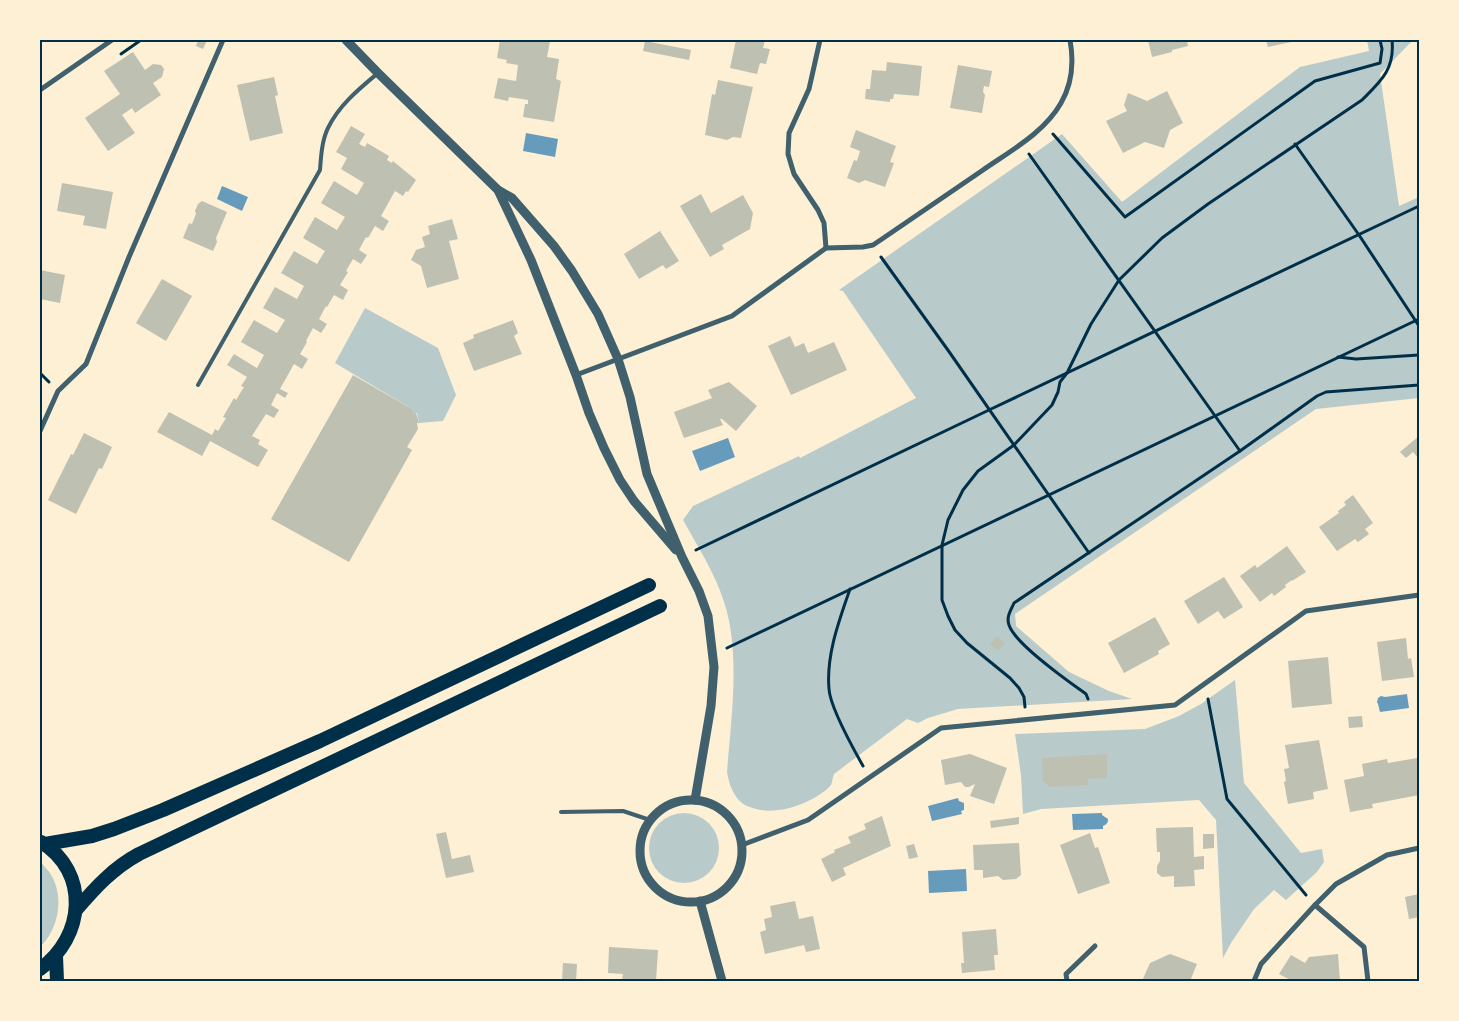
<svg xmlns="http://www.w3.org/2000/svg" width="1459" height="1021" font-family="'Golos Text',sans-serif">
  <rect width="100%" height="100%" fill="#fdf0d5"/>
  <g fill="#b9caca">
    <path d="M1367,40H1413L1380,74L1399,206L1419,197V398L1316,409L1015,614L1016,626L1069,672L1109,691L1132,699L958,709L928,718L918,723L907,719L834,774C833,777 832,782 831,785C828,789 823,792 819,795C799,808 768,817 745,805C734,799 729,784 727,772C731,719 741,652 724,602C715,573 698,547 683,520L693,506L799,456L800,458L916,398L843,291L839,290L1062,134L1122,202L1300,67L1369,51Z"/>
    <polygon points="365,308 438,348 456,395 443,421 419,423 417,413 414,414 412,409 335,363"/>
    <polygon points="1235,680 1244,783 1301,853 1322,849 1324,862 1317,872 1286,900 1274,890 1254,909 1231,943 1223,958 1216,820 1199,800 1041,809 1023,814 1021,775 1015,734 1145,729 1179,716 1201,704"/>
    <circle cx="684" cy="848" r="35"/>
    <path d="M40,861C43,865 47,869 50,873C65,896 59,929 40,947Z"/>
  </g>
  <g fill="#669bbc">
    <polygon points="526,133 558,139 555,157 523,151"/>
    <polygon points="222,186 248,197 242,211 217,199"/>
    <polygon points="728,438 735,457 700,471 692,451"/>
    <polygon points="1407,694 1409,708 1380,712 1378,704 1377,702 1378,698 1381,696 1385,697"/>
    <polygon points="958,798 959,801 964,803 964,810 961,811 962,814 932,821 928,806"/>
    <path d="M1102,813V815L1108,819C1108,823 1107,824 1103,826V829L1073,830L1072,814Z"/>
    <polygon points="966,869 967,891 929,893 928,871"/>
  </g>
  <g fill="#bec0b2">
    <polygon points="198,40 207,40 203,49 196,46"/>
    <polygon points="500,40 550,41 547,57 559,59 556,79 561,81 554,122 523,117 525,104 528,104 528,100 509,97 508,101 494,98 498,78 516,81 518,65 506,63 507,60 497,58"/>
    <polygon points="736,40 765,40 763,48 770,49 766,64 760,63 757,74 730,68"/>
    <polygon points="1148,40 1187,40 1188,46 1172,50 1172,52 1152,57"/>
    <polygon points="1266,40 1296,40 1296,41 1268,47"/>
    <polygon points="645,41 691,50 689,60 643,51"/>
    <polygon points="133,52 145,70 153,64 161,65 164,69 162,77 153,83 161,95 135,113 132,108 122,115 135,133 108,151 85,118 120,94 104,71"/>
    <polygon points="887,62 922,66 919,96 894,94 893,99 890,99 890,102 865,99 866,89 870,89 872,70 886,71"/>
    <polygon points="958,65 992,71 989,87 984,86 983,92 985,95 982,113 950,108"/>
    <polygon points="274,77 278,95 275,96 283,133 250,141 237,85"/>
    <polygon points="718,80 753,87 741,138 733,137 727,140 705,135 712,94 715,95"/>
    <polygon points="1167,91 1183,123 1170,130 1164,148 1145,142 1123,153 1106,121 1127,111 1124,105 1128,93 1147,101"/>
    <polygon points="351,126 365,134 359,144 365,147 367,143 389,156 387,160 392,163 393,161 416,180 408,192 406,191 403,196 395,191 381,216 389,221 383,231 375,226 368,238 366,237 359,250 367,255 361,264 353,259 346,271 348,272 340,285 348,290 343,300 334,295 327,307 326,306 319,319 327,324 321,333 313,328 306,341 307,342 300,354 308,359 302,369 294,364 280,389 288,393 285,398 277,393 271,405 279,410 274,418 266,414 252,436 260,440 258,444 268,450 258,467 210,441 202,456 157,432 169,412 212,435 215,429 218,431 226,418 223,417 234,398 236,400 244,387 241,386 247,377 227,365 234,354 257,368 264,355 241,342 254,320 277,333 285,320 263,308 275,287 297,299 304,286 281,273 294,251 317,264 325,251 303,238 315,217 337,230 345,217 321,203 334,181 357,195 364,183 341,169 347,158 336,152"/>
    <polygon points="856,130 896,146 890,162 894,163 885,187 865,180 859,183 847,178 854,160 857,161 860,151 850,147"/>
    <polygon points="62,183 113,192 106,229 83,225 85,216 57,211"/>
    <polygon points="701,194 711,213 743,195 753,213 750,229 722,245 724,249 710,257 680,206"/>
    <polygon points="202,201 227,212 216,238 217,242 213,251 183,238 189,223 192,224 196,214 195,211 198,204"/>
    <polygon points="452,219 458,239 449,241 459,279 427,288 421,266 411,260 416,250 425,247 422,237 430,234 428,226"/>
    <polygon points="660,231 679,261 666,269 663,265 639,279 624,254"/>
    <polygon points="40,270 65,275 60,303 40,299"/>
    <polygon points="162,279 192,296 166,341 136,323"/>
    <polygon points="513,320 518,333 514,336 522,354 474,371 463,343 474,338 473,335"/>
    <polygon points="790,336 795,347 804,343 808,353 834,342 847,370 791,395 768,346"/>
    <polygon points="353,375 412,409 414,414 416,413 419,423 417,423 418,429 407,447 412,450 349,562 271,519"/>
    <polygon points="729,382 757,406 747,418 736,431 722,419 720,419 723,425 684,438 674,412 712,398 708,390"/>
    <polygon points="84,433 112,447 102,469 99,468 76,514 48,500 71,454 73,455"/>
    <polygon points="1419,436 1419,459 1413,452 1406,458 1400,452"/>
    <polygon points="1353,495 1373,523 1365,529 1369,534 1358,542 1355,539 1337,551 1319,527 1339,513 1338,511 1346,505 1344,502"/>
    <polygon points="1287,546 1306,572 1292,581 1292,580 1285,585 1286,587 1274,596 1272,593 1260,602 1240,576 1255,565 1257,568"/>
    <polygon points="1224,577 1243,607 1224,619 1218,611 1198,624 1184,601"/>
    <polygon points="1155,617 1170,644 1158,651 1159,654 1124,673 1108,643"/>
    <polygon points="997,636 1005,643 998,651 990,644"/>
    <polygon points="1406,638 1408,659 1411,658 1414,677 1382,681 1377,642"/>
    <polygon points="1328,657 1332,704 1292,708 1288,661"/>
    <polygon points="1362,716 1363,727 1349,728 1348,717"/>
    <polygon points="1319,740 1328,789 1313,792 1314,799 1288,804 1284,782 1286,781 1284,769 1289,768 1285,745"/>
    <polygon points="970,754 1007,768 994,804 970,796 975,784 969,787 965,787 961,782 945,785 941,760"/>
    <polygon points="1107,754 1107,778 1088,779 1088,785 1050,787 1043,781 1042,758"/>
    <polygon points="1417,758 1419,767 1419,795 1372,804 1373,808 1350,812 1344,780 1364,776 1362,764 1387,759 1388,763"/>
    <polygon points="882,816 891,846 843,868 846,875 832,882 821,859 835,852 834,850 851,843 848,837 866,829 864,824"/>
    <polygon points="1019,817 1019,824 991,828 990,821"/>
    <polygon points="1193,827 1194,857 1204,856 1204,869 1194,870 1195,886 1174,887 1174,876 1162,877 1157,873 1157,866 1160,861 1160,852 1157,852 1156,828"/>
    <polygon points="446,832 452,859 470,855 474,872 446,878 436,834"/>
    <polygon points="1090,833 1095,848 1098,847 1110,883 1078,894 1060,845"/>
    <polygon points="1203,834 1214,834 1214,848 1203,849"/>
    <polygon points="1019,843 1021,875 1016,879 1003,880 998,876 983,878 983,870 974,870 973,845"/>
    <polygon points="914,844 918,857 909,859 906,846"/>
    <polygon points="1419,894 1419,917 1409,919 1405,897"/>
    <polygon points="795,901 799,919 813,916 820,949 806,952 804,945 765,954 760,932 766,930 764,919 772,917 770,906"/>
    <polygon points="996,929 998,955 994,955 995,970 962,973 961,963 964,963 962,932"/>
    <polygon points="609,947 658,950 656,981 622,980 623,974 608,973"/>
    <polygon points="1170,954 1197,964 1190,981 1142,981 1150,963"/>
    <polygon points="1338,954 1340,981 1292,981 1279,974 1291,955 1305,963 1309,957"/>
    <polygon points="563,963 577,964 576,981 562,981"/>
  </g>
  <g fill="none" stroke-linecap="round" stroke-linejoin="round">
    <g stroke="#003049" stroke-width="3">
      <polyline points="121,54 141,40"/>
      <polyline points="1053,134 1125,217 1315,81 1380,63 1382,49 1380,40"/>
      <polyline points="1295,144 1359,235 1419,326"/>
      <polyline points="1029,154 1240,451"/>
      <polyline points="881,257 950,353 1089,553"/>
      <polyline points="1338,357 1356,359 1419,355"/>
      <polyline points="40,373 49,382"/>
      <polyline points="696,550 989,410 1419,206"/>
      <path d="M850,589C839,621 826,655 829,689C830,707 854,750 863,766"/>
      <polyline points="727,648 1419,319"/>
      <path d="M1088,699L1086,694C1068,681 1015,644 1009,625C1006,617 1011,610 1014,603L1240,451L1317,396L1326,392L1419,385"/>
      <polyline points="1208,699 1227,799 1306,895"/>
      <path d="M1025,707L1024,697L1019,688L1010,678L967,643L955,630L948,616L942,600V545L948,520L963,490L978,471L1014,445L1052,405L1058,392L1060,382L1067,373L1091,324L1119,280L1162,238L1208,204L1362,100C1381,81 1395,69 1392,40"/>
    </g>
    <g stroke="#3f606c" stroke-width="4">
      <path d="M198,385L320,170C321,156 322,140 328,128C339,105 359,89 378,73"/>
      <polyline points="561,812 623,811 650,820"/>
    </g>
    <g stroke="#3f606c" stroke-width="5">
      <polyline points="820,40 809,89 789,133 788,154 794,174 818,210 824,223 826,248"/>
      <polyline points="40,90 112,40"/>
      <path d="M576,375L732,316L826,248L863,247L873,245L882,239C916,216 949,193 983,170C1010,151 1044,133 1061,103C1072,84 1074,62 1070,40"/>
      <polyline points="40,431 58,391 86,364 129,257 223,40"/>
      <polyline points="742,845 808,820 941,728 1175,705 1306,611 1419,595"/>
      <polyline points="1315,905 1364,947 1368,981"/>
      <polyline points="1067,981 1066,974 1095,946"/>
      <polyline points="1254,981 1261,964 1315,905 1336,884 1387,855 1419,848"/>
    </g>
    <g stroke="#3f606c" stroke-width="9">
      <polyline points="346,40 378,73 498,190 512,198 554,246 572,271 598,314 618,359 630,397 647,474 682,557 699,591 708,616 714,667 711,706 695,800"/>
      <polyline points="498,190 531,260 576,375 589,413 604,448 620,480 634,501 676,550"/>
      <circle cx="691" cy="851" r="51"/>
      <polyline points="700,901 722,981"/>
    </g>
    <g stroke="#003049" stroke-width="14">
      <polyline points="45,844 92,836 114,829 163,810 320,741 649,585"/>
      <path d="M76,910C95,888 113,868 139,854L660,606"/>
      <polyline points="56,956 57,981"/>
      <path d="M40,969C85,937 90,872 41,842"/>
    </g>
  </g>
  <rect width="1459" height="1021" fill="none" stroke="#fdf0d5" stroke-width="82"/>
  <rect x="41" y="41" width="1377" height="939" fill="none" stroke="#003049" stroke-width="2"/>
</svg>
